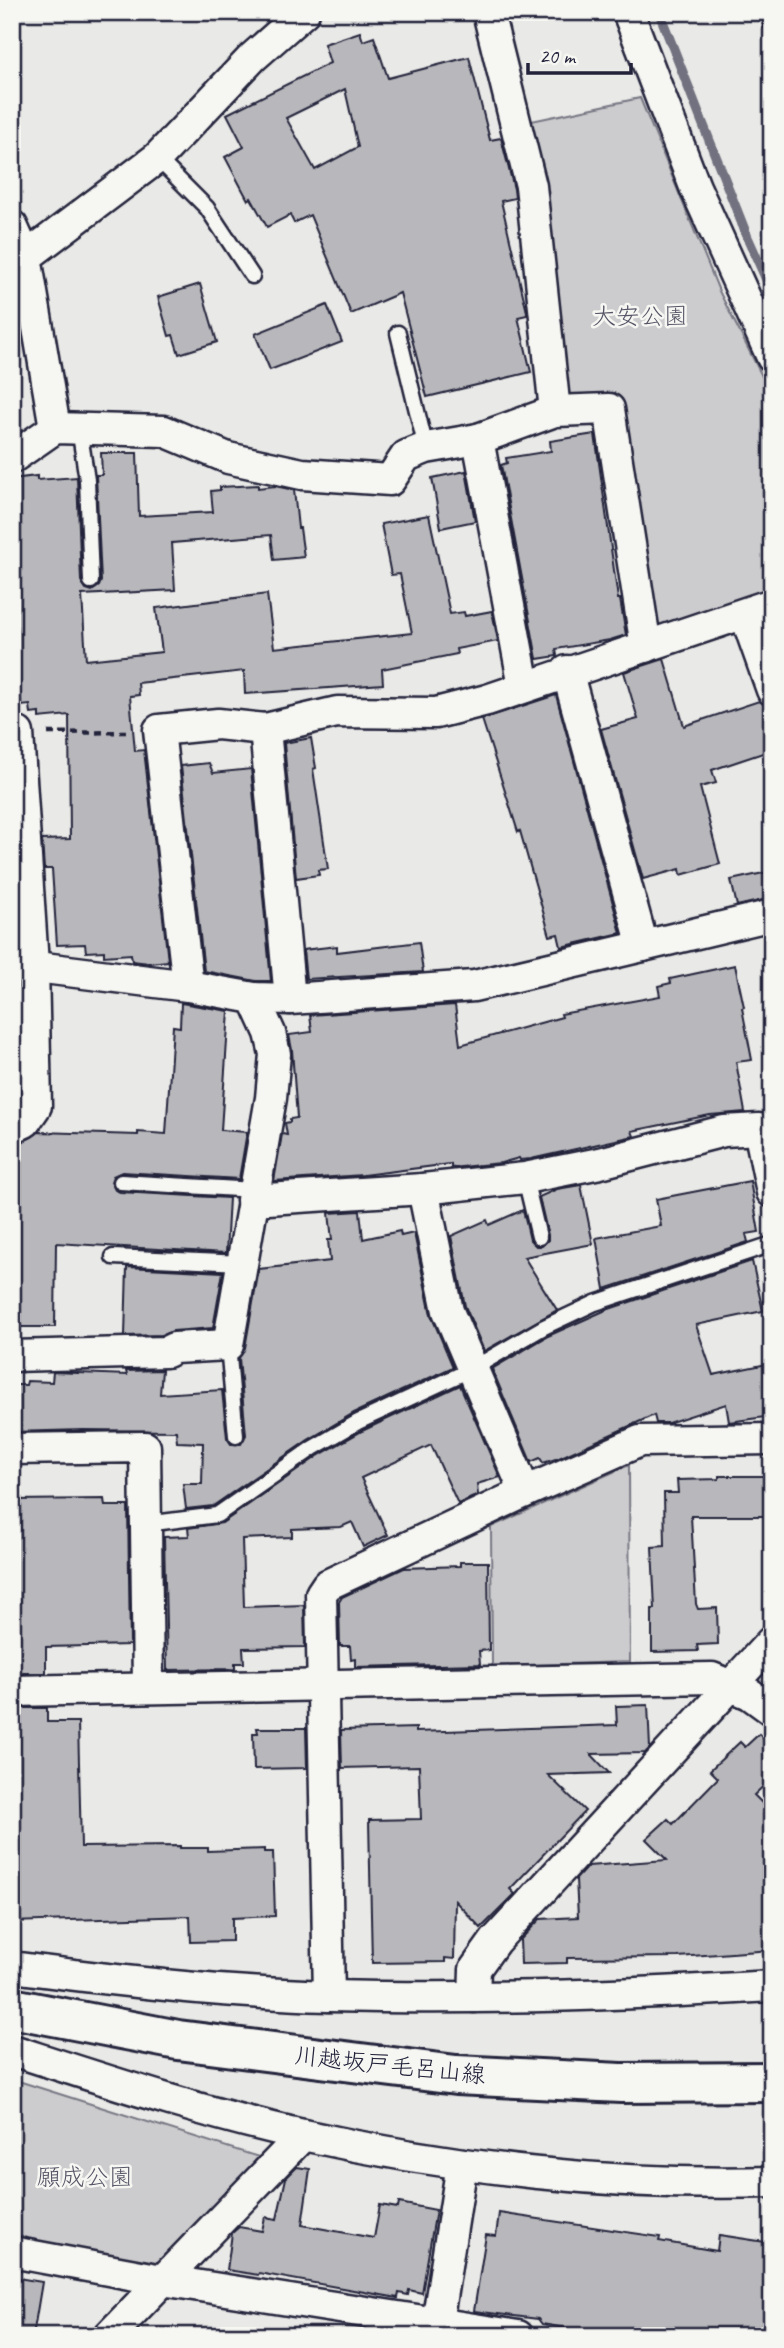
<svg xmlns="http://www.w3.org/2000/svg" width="784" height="2348" font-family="Caveat,'Klee One',sans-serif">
  <rect width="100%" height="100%" fill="#e9e9e7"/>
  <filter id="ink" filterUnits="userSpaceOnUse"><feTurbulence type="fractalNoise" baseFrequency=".0143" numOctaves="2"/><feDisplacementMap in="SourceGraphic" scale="14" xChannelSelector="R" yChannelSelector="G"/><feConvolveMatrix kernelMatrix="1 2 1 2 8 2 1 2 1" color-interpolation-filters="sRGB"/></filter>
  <g filter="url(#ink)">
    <g fill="#ccccce" stroke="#777784" stroke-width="2">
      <polygon points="640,98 719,291 772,396 772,590 664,627 651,621 619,400 568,398 527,122"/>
      <polygon points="629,1465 630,1662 492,1666 491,1527"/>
      <polygon points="12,2079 265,2159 174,2255 156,2263 12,2236"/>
    </g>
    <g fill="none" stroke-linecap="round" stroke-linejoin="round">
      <polyline stroke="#71717f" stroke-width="10" points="659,12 747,236 772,292"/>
    </g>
    <g fill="#b8b8bc" stroke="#22223b" stroke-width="2" fill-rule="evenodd">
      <path d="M360,32L363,41L374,37L388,78L469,57L490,140L501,138L514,189L515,198L501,201L527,312V315L518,317L531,372L427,397L400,293L351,314L310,215L294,223L290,215L267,227L251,198L248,200L225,157L244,147L227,114L330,63L324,44ZM345,89L358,147L315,170L286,118Z"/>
      <polygon points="200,284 217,342 179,354 173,335 169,336 158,297"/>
      <polygon points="327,305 342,342 270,370 255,334"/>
      <polygon points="595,434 618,599 620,599 626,635 610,640 556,649 557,656 537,659 501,465 507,463 506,458 551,451 550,441"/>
      <polygon points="101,453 137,453 139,516 213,512 211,491 220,490 220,487 258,485 258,488 275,486 294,490 298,528 300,528 304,557 274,560 271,535 172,543 175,590 82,595 86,660 162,652 156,608 267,594 274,648 412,633 400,574 391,575 381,524 429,515 450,614 464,612 465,616 492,611 498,641 456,649 457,654 382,669 383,684 245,694 244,671 138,683 139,695 130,696 135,751 144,750 168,961 149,963 132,961 131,954 104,956 104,951 86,952 85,944 57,945 52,869 44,869 42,840 70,839 69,715 39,718 39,713 31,714 30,705 21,706 18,676 12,589 12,479 37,476 37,480 77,477 81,581 86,589 92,591 99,586 101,581 96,475 102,475"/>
      <polygon points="466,471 475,521 441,528 432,478"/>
      <polygon points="664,659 684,726 759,701 772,707 772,750 712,770 716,783 700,787 720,864 681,875 680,869 643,879 601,729 638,719 624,672"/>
      <polygon points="556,695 621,933 561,947 558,934 550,936 520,831 518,832 482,719"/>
      <polygon points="311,738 316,768 313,769 328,869 318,870 319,875 296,878 284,743"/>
      <polygon points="209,763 213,773 251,769 271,981 256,981 204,971 181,766"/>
      <polygon points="768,872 772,898 737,906 731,880"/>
      <polygon points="419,942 423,972 306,979 303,950 337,946 337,952"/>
      <polygon points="735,965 744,1007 742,1008 752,1060 736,1062 745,1112 710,1115 632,1131 634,1136 531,1159 520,1160 519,1158 501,1163 451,1168 451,1164 363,1175 274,1181 282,1134 287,1135 285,1123 290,1122 290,1119 297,1118 292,1050 289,1035 312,1032 310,1015 455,1005 460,1045 562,1017 561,1014 660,996 658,986 671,983 670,979"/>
      <polygon points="181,1003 229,1011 221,1130 247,1132 239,1179 122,1172 113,1176 111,1182 115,1190 120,1192 229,1198 226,1253 56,1243 55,1327 12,1327 14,1193 19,1193 19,1144 39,1132 138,1135 138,1132 166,1134 173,1026 180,1027"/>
      <polygon points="750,1181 759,1232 746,1234 748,1242 605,1289 596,1238 661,1226 656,1199"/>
      <polygon points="581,1185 593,1244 524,1257 557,1310 484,1351 465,1306 451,1236 487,1220 489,1225 523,1210 530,1240 536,1246 542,1246 548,1240 548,1235 539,1197 557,1189"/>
      <polygon points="360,1211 363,1239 400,1231 401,1236 414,1233 431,1315 453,1367 354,1413 308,1440 213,1506 186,1509 183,1484 202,1484 203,1443 177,1442 176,1431 83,1430 12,1432 13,1385 26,1385 27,1381 52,1382 53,1372 127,1375 126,1371 162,1370 160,1394 222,1390 227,1438 231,1444 241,1444 246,1435 239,1358 245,1348 259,1269 330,1261 328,1240 332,1240 329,1213"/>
      <polygon points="752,1261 763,1311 696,1325 713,1375 772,1363 772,1416 729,1422 726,1404 668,1423 656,1423 654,1415 559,1458 543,1463 540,1458 531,1462 492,1369 548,1336 606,1310"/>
      <polygon points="127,1267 223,1272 213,1328 173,1331 162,1335 125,1336"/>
      <polygon points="460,1385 500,1477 477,1484 478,1495 458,1504 431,1445 361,1478 388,1535 363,1547 352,1522 341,1527 292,1529 292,1537 242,1539 244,1607 304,1605 305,1647 243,1648 244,1663 235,1663 235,1669 167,1670 164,1537 189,1536 188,1528 222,1523 318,1456 362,1431"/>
      <polygon points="719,1476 772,1476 772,1516 691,1516 696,1604 698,1609 717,1608 718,1644 697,1645 698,1651 652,1652 652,1609 655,1609 652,1547 665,1546 664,1493 678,1493 677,1480 719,1479"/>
      <polygon points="104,1499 105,1506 128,1506 130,1645 46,1647 46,1673 12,1673 12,1500"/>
      <polygon points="460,1562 488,1562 489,1650 479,1651 480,1664 355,1667 355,1659 351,1660 350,1646 340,1646 339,1602 342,1597 404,1568 460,1566"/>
      <polygon points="648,1705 650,1748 645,1753 591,1754 609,1773 548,1775 585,1811 510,1889 515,1894 481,1928 455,1901 454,1959 445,1958 445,1962 372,1963 369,1820 421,1819 419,1766 342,1768 341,1730 416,1728 416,1732 617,1725 616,1706"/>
      <polygon points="12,1708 47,1708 47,1722 78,1722 81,1847 180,1846 180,1848 208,1848 208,1851 264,1849 264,1852 273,1852 275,1916 232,1918 232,1941 191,1942 190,1916 12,1922"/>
      <polygon points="257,1728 306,1728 307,1768 254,1769 253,1733 258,1733"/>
      <polygon points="759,1734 772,1748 772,1778 754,1795 772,1813 772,1950 678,1957 567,1958 567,1963 521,1964 520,1940 540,1919 578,1917 576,1879 588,1866 667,1860 646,1839 668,1819 673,1824 718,1778 710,1770 740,1742 745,1747"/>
      <polygon points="297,2167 310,2169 302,2225 374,2238 380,2205 398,2208 399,2203 436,2210 422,2293 409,2290 408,2295 399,2293 398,2298 259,2273 258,2275 227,2270 232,2233 239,2227 262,2231 265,2217 277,2219 286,2178"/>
      <polygon points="499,2213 660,2237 659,2241 717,2251 719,2235 772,2243 772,2336 613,2336 542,2324 538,2319 474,2311 486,2235 496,2236"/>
      <polygon points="12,2277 42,2282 33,2336 12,2336"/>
    </g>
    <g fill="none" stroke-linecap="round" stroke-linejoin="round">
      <g stroke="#22223b" stroke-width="19">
        <g id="service">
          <polyline points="157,158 207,208 252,276"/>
          <polyline points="398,333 426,448"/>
          <polyline points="79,428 87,480 91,581"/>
          <polyline points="525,1178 539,1237"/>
          <polyline points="121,1182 254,1190"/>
          <polyline points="113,1257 242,1263"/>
          <polyline points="228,1345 236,1436"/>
          <polyline points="146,1524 217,1515 313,1448 358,1422 472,1369 544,1327 595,1303 772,1244"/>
        </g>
      </g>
      <g stroke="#22223b" stroke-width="35">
        <g id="minor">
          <polyline points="488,12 531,186 555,411"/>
          <polyline points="628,12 695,187 772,357"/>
          <polyline points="12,226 26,257 157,158 253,57 304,12"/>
          <polyline points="26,257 55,428"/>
          <polyline points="478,439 524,686"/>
          <polyline points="12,458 55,428 164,431 228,458 302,474 390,480 406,456 426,448 478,439 555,411 609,409 646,647"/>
          <polyline points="745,614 772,690"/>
          <polyline points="265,729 337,712 436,713 487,700 772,604"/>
          <polyline points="643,946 772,915"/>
          <polyline points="12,964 188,986 254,998 290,999 474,986 643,946 567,671"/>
          <polyline points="188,986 159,730 218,724 265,729 290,999"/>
          <polyline points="12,1128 25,1122 36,1106 33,965 18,733"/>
          <polyline points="423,1189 448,1311 525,1492"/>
          <polyline points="252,1200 423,1189 525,1178 600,1163 724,1131 759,1129 772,1192"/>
          <polyline points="12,1356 166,1352 174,1348 228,1345 271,1098 275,1054 270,1033 254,998"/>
          <polyline points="12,1449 145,1447 148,1687"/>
          <polyline points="12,1691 712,1678 750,1694 772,1710"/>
          <path d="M12,1967C118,1981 224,1993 330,1996C477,2000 625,1995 772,1986"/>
          <polyline points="329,1996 321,1594 327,1585 525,1492 640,1441 772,1439"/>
          <polyline points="474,1997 475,1969 495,1941 772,1641"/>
          <path d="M12,2050C108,2081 204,2113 303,2135C451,2168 619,2187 772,2182"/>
          <polyline points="12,2252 162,2280 518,2336"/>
          <polyline points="109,2336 303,2135"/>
          <polyline points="435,2336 462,2164"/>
        </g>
      </g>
      <g stroke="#22223b" stroke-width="44">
        <polyline id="primary" points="12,2008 178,2040 456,2075 621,2083 772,2082"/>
      </g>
      <g stroke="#22223b" stroke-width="4.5" stroke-dasharray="7 5" stroke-linecap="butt">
        <polyline points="758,12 772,42"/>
        <polyline points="48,733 126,732"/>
      </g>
      <use href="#service" stroke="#f6f6f2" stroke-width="14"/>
      <use href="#minor" stroke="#f6f6f2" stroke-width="30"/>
      <use href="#primary" stroke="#f6f6f2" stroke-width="38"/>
    </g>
  </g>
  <g text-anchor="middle" stroke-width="5" stroke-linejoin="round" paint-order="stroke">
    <g font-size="24" fill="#555567" stroke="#f6f6f2">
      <text x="640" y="324">大安公園</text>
      <text x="85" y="2185">願成公園</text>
    </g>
    <g font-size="24" fill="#22223b" stroke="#f6f6f2">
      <text transform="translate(390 2065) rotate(6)" y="8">川越坂戸毛呂山線</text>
    </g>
  </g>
  <rect width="784" height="2348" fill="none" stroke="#f6f6f2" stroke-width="42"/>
  <rect x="21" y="21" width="742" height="2306" fill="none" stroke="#22223b" stroke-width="2.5" filter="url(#ink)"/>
  <path d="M528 63v10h103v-10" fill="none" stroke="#22223b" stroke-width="3.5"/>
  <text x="539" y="63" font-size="21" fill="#22223b" stroke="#f6f6f2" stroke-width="5" paint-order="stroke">20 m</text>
</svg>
